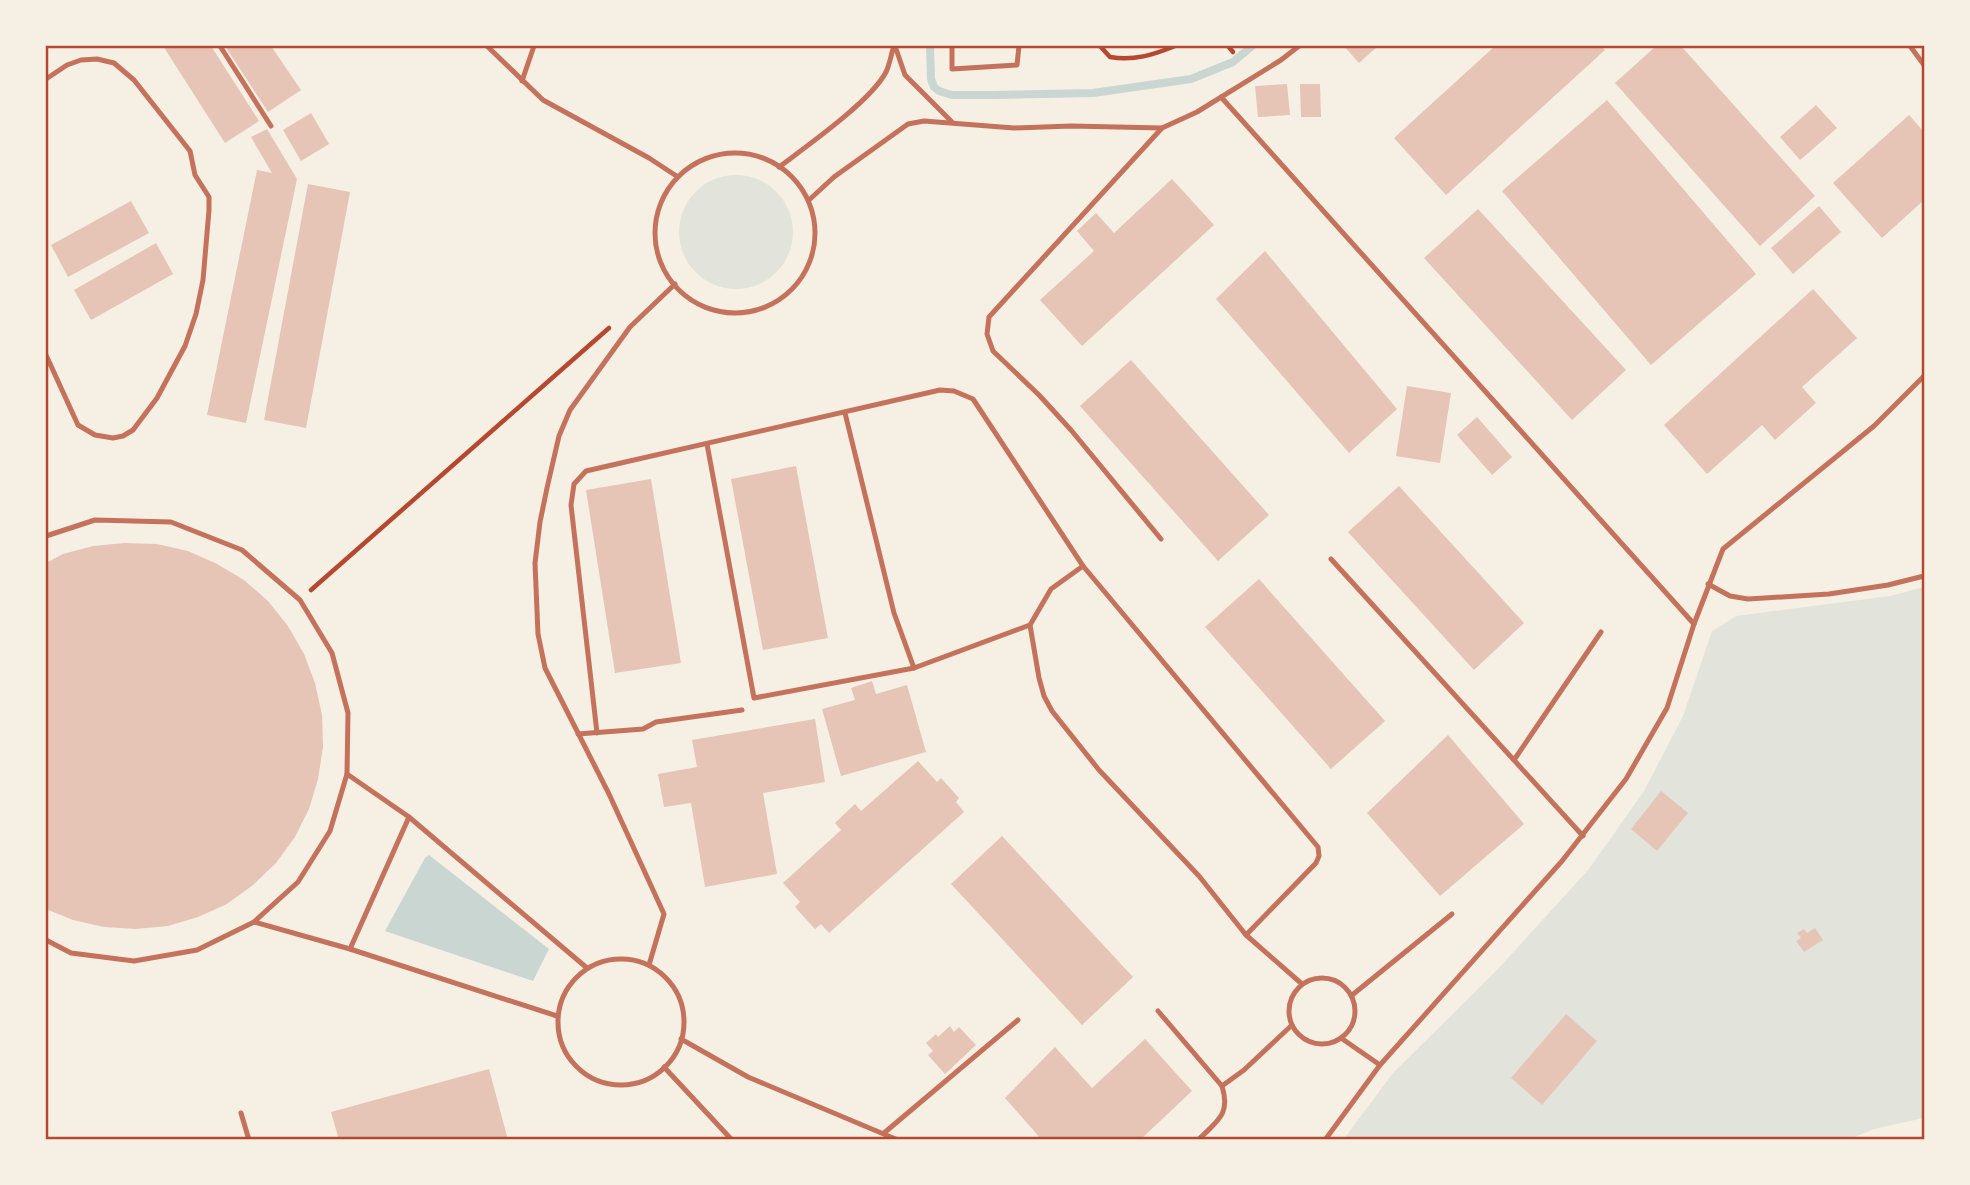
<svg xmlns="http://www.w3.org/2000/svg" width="1970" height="1185" font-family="Montserrat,sans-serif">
  <rect width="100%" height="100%" fill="#f6efe4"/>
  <g fill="#e2e4dc">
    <circle cx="736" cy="232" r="57"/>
    <polygon points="1924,587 1924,1118 1874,1129 1847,1140 1343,1140 1393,1073 1497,970 1589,869 1644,791 1683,716 1712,631 1736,616 1890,596"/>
  </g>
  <polygon fill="#c9d6d2" points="429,855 549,949 533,981 385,931 425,858"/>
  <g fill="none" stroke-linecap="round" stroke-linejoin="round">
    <polyline stroke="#c9d6d2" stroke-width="8" points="930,46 931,79 934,87 939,91 952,95 993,95 1093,93 1191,79 1233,62 1252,46"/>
  </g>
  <g fill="#e6c5b7">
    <polygon points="163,46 211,46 259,121 225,143"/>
    <polygon points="225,46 271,46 301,90 268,112"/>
    <polygon points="1344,46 1378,46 1359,63"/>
    <polygon points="1495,46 1601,46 1605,50 1446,195 1394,138"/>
    <polygon points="1656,46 1681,46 1815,196 1760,246 1615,83"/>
    <polygon points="1287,84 1290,115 1258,117 1255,86"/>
    <polygon points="1300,84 1320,84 1321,117 1301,117"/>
    <polygon points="1607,100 1756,274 1651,365 1502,191"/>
    <polygon points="1816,105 1837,128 1800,160 1780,137"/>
    <polygon points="311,113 329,144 301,161 283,130"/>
    <polygon points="1909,115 1924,132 1924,200 1882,238 1833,183"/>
    <polygon points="267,129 297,179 246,423 207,415 257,170 272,173 251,137"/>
    <polygon points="1172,179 1214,225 1082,346 1040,300 1094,251 1077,231 1096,213 1114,233"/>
    <polygon points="308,184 350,192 306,428 264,420"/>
    <polygon points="131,201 149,233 68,277 51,245"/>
    <polygon points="1819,206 1841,232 1793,274 1771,248"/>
    <polygon points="1478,209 1626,370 1572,420 1424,258"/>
    <polygon points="156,243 173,274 91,320 74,290"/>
    <polygon points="1265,251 1397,409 1349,453 1216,299"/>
    <polygon points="1813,289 1857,338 1802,387 1816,403 1775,440 1762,425 1707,474 1664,425"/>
    <polygon points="1131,360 1269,515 1218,561 1080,406"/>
    <polygon points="1407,386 1451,393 1440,463 1396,456"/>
    <polygon points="1477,417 1512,457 1492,475 1457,435"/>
    <polygon points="796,466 828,638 763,650 731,479"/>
    <polygon points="651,479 681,663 615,673 586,490"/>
    <polygon points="1399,486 1524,623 1474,670 1348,532"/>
    <polygon points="125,543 157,544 188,551 217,564 244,580 268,601 288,626 304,654 315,683 322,715 323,747 318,779 309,809 295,837 276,863 253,885 227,904 198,917 168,926 136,929 104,927 73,920 46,909 46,563 63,554 93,546"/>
    <polygon points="1259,579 1385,721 1331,769 1205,627"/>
    <polygon points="872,681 876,694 907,685 926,752 841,776 822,709 855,700 851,688"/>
    <polygon points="815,719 825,782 763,793 777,874 705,887 691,803 664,807 658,774 697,767 692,740"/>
    <polygon points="1448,735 1524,824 1440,896 1367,813"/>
    <polygon points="918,761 937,782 941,778 959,798 956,802 964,812 829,933 821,924 815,929 795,907 800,902 783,883 841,830 835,823 855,804 861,811"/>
    <polygon points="1661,791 1688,813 1657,851 1631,829"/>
    <polygon points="1002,836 1133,977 1082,1025 951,884"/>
    <polygon points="1815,928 1823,940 1804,952 1796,941 1801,938 1797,933 1804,929 1807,933"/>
    <polygon points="1566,1014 1597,1041 1542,1105 1511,1078"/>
    <polygon points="950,1026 954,1032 959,1027 976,1045 945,1074 928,1055 933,1051 926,1043 936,1034 938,1037"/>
    <polygon points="1145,1039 1192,1091 1140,1140 1042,1140 1005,1098 1055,1047 1092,1088"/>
    <polygon points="489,1069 508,1140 339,1140 331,1112"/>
  </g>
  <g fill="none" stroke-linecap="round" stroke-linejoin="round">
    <g stroke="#b5482f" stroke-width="4.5">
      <path d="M1100,46L1110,57C1134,61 1153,55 1175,46"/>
      <polyline points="1228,46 1233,52"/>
      <polyline points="311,590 609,328"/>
    </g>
    <g stroke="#c5725c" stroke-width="5">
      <polyline points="220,46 271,126"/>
      <polyline points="487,46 543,100 649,158 678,177"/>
      <polyline points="895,46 905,75 952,122"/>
      <polyline points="952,46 952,69 1017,65 1019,46"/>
      <polyline points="1910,46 1924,65"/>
      <polyline points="46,79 67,65 81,60 97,59 114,63 134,80 190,151 195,175 209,197 209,210 203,280 196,314 185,346 157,398 133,430 123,436 113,438 95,435 78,425 46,355"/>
      <polyline points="522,81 534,46"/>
      <polyline points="1221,97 1694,624 1723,549 1874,426 1924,376"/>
      <circle cx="735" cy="233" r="80"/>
      <path d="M779,167C807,146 871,101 886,72C890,64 891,54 894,46"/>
      <polyline points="809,200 834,177 908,124 924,121 1014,128 1071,126 1162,128 1197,112 1281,60 1299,46"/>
      <polyline points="845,413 894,613 914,668 1030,625"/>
      <polyline points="707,444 754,698 914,668"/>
      <polyline points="46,536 95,520 171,522 242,550 300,600 332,653 348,713 347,774 330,831 298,882 254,922 197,950 134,961 71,953 46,940"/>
      <polyline points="1161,539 1071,430 1039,395 993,351 987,334 989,317 1162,128"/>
      <polyline points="1331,559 1583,836"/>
      <polyline points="1083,566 1051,589 1030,625 1039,678 1044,696 1052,711 1099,770 1199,876 1246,935"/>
      <polyline points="1708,584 1730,596 1748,599 1829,594 1888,585 1924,576"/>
      <polyline points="597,733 571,505 574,484 586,471 940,390 954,391 973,399 1083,566 1318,847 1319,856 1316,863 1246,935 1302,984"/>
      <polyline points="578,734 643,729 656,722 742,710"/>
      <polyline points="1514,760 1601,632"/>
      <polyline points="347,774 409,817 587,968"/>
      <polyline points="254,922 350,949 557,1016"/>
      <polyline points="350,949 409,817"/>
      <circle cx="621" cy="1022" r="63"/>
      <polyline points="649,965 664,914 609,794 545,668 538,634 535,563 540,522 547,488 559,436 570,410 630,327 675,284"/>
      <circle cx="1322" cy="1011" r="33"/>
      <polyline points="1351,996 1452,914"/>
      <polyline points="1158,1011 1222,1086"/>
      <polyline points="1341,1038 1380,1065"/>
      <polyline points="681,1039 748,1077 898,1140"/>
      <polyline points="664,1067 732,1140"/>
      <polyline points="241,1113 249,1140"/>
      <polyline points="884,1133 1018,1020"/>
      <path d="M1198,1140C1217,1121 1231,1115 1222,1086L1244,1070L1292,1025"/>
      <polyline points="1325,1140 1380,1065 1562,861 1626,779 1667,708 1694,624"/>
    </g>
  </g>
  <rect width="1970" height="1185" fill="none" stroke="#f6efe4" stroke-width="94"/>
  <rect x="47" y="47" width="1876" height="1091" fill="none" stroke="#b5482f" stroke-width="2.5"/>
</svg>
